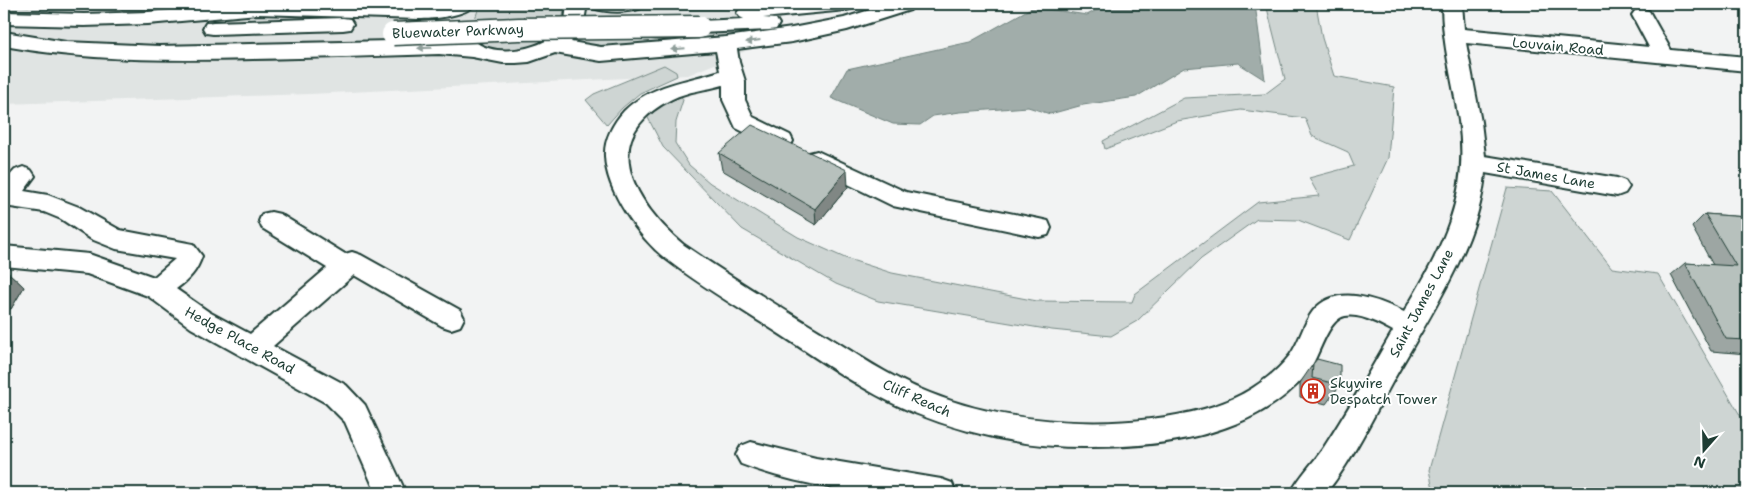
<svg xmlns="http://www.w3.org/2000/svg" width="1751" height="497" font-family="'Shantell Sans',sans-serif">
  <rect width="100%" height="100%" fill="#f2f3f3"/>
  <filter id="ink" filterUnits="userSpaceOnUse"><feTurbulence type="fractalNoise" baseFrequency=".02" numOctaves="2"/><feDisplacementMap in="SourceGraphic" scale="10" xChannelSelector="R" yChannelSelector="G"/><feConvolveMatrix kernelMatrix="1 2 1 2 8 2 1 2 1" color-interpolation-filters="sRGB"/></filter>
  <g filter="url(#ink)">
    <polygon fill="#e0e4e3" points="4,4 769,4 753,48 688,75 310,94 4,104"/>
    <g fill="#ced5d3" stroke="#768984">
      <path d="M8,4H200C136,10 72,12 8,4Z"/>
      <path d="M480,4H564C568,41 512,60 484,45C481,44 477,41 475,38L472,28Z"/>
      <polygon points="650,4 799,4 723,9 643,10 646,5"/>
      <polygon points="1266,4 1316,4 1322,38 1334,76 1394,87 1388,158 1350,240 1298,220 1257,219 1201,259 1137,321 1111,336 1052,330 878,301 836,284 742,229 663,147 646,114 679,92 683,100 676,122 675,143 689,165 710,183 798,237 845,258 892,273 1037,301 1132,302 1135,294 1258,202 1319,196 1309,178 1354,166 1348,152 1312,136 1305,118 1241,110 1177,121 1105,149 1103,141 1184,98 1265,94 1285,79"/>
      <polygon points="804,27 663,47 584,46 583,34 719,32"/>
      <polygon points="664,65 676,72 677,76 640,93 622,108 607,125 586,100 594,94"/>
      <polygon points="1507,188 1552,191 1612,268 1658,274 1747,427 1747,487 1732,493 1434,493 1429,470"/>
    </g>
    <polygon fill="#a1adaa" stroke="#6d807b" points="1109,4 1255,4 1265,80 1238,63 1184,68 1136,97 1083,105 1050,114 1028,107 960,112 933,116 920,125 893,124 831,98 847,69 970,42 1033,7 1087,15"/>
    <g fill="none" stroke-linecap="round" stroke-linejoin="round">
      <g stroke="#1f3d34" stroke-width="4">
        <g id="minor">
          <path d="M236,4H347L419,7L444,4H475C467,16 433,19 419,19L258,14L148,24L84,26L4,24V12L84,14L148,12Z"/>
          <path d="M567,4H587L583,27L571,42L601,47L726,37L792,28L844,18L889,4H911L913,6L910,10L847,30L792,42L737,49L739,62L745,81V100L753,117L790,135L793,141L790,147L782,149L774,147L736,128L723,100V85C706,90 688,91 672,99C594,138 635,204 684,245C728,275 773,303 819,331C855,353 890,378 930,393C1011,426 1120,431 1204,409C1236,401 1270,381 1290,355C1300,341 1303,324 1313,311C1336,283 1377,299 1404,312C1442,249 1470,196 1459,121C1453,82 1442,43 1442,4H1462L1464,29L1649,47L1632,15L1635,11L1642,9L1649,11L1671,50L1747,57V71L1466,43L1481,122L1485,156L1617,178L1625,181L1629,187L1625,193L1617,196L1485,173C1480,243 1427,320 1394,379C1373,417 1353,459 1326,493H1291C1297,479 1315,461 1324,447C1349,409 1370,370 1393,331C1380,324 1355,310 1340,318C1325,327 1318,360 1306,375C1254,435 1166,447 1091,447C1030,448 969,435 912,412C864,392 821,361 778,333C740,309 701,286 666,259C639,238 606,191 605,156C604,140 613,123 624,111C651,84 686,82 720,71L716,51L601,61L555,53L529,62L516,63H503L472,57L439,54C377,56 315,58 253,59C169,61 87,61 4,46V32L66,42L159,46L439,40L454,42L453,38L456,33L463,31L470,33C472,37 474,40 477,43C498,58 548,49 562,27C566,21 566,11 567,4Z"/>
          <path d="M590,4H645L642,8C625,13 609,13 593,8Z"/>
          <polygon points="780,4 856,4 853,8 846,10 763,18 776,19 779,24 776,29 769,30 699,33 692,32 689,27 692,22 699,21 744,19 740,17 737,13 740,9"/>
          <polygon points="343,18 350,19 353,24 350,29 343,30 213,34 206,33 203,28 206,23 213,22"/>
          <polygon points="817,151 906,192 1039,219 1048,221 1051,228 1048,235 1039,237 893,206 809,165 805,159 809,153"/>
          <path d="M23,167L31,170L35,176L24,191L48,195L79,207L120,230L193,244L202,256C197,271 189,280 176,289L209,312L250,334L327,268L262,228L259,221L262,214L271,212L280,214L345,254L352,252L361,255L460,310L464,318L460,326L451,329L442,326L354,275L273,346L346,385L365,405L406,493H376L345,422L326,403L191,328L148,296L87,274L4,266V246L89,254L154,277L175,259L116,249L91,239L61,219L44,212L4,206V182L15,170Z"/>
          <path d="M751,442L816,458L941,479L952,483L956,493C884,497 809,490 741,464L736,455L741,446Z"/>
        </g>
      </g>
      <use href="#minor" fill="#fff" fill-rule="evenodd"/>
      <g stroke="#1f3d34" stroke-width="25" stroke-linecap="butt">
        <polyline id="minor-bridge" points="393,34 519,29 699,27"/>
      </g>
      <use href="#minor-bridge" stroke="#fff" stroke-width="22"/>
    </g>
    <g fill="#9da6a3" stroke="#1f3d34">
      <polygon points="719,153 848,187 816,225 722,170"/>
      <polygon points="1705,214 1747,217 1747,354 1711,351 1671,275 1685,263 1713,265 1692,227"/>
      <polygon points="4,274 10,274 24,287 11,309 4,309"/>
      <polygon points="1313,364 1340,385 1326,404 1300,397 1300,383"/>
    </g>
    <g fill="#808784" stroke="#1f3d34">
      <polygon points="847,170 848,187 816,225 815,209"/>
      <polygon points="10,274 24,287 11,309 4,303 4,284"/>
    </g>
    <g fill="#b7c1bd" stroke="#1f3d34">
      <polygon points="752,125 847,170 815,209 719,153"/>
      <polygon points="1705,214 1747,217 1747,340 1726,339 1685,263 1736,266"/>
      <polygon points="4,274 10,274 4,284"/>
      <polygon points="1317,359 1340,365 1340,385 1312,378 1313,364"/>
    </g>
    <defs><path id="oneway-solid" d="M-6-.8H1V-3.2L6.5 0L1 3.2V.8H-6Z" transform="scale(1.25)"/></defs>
    <g fill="#8f9e9a">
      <use href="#oneway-solid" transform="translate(753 41) rotate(172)"/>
      <use href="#oneway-solid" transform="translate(425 48) rotate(178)"/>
      <use href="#oneway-solid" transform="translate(678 49) rotate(175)"/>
    </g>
  </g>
  <defs>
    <g id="building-ring" transform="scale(1.25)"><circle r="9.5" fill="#fff" stroke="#c8321e" stroke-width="1.5"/><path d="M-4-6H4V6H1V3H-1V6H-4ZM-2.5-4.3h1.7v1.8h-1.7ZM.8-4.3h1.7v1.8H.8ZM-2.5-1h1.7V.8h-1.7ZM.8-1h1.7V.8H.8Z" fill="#c8321e"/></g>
  </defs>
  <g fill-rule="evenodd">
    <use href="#building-ring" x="1313" y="391"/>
  </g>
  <g text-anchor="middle" stroke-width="4" stroke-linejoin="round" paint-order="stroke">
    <g font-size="14" fill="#1f3d34" stroke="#fff">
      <text transform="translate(458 31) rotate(-2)" y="5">Bluewater Parkway</text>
      <text transform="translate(1558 46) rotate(5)" y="5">Louvain Road</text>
      <text transform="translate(1546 175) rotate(10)" y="5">St James Lane</text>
      <text transform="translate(1421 303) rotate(-62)" y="5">Saint James Lane</text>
      <text transform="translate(240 340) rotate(29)" y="5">Hedge Place Road</text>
      <text transform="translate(917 398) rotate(24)" y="5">Cliff Reach</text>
    </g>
    <g font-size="14" fill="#1f3d34" stroke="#fff" text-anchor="start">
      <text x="1330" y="388">Skywire<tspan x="1330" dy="16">Despatch Tower</tspan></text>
    </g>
  </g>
  <rect width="1751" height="497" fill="none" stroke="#fff" stroke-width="20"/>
  <rect x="10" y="10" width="1731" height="477" fill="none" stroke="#1f3d34" stroke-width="2" filter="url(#ink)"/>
  <g transform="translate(1704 450) rotate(200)" stroke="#ffffff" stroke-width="4" paint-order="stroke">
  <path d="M0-4L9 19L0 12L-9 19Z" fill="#1f3d34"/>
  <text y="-8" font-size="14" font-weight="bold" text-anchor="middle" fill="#1f3d34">N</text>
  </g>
</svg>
